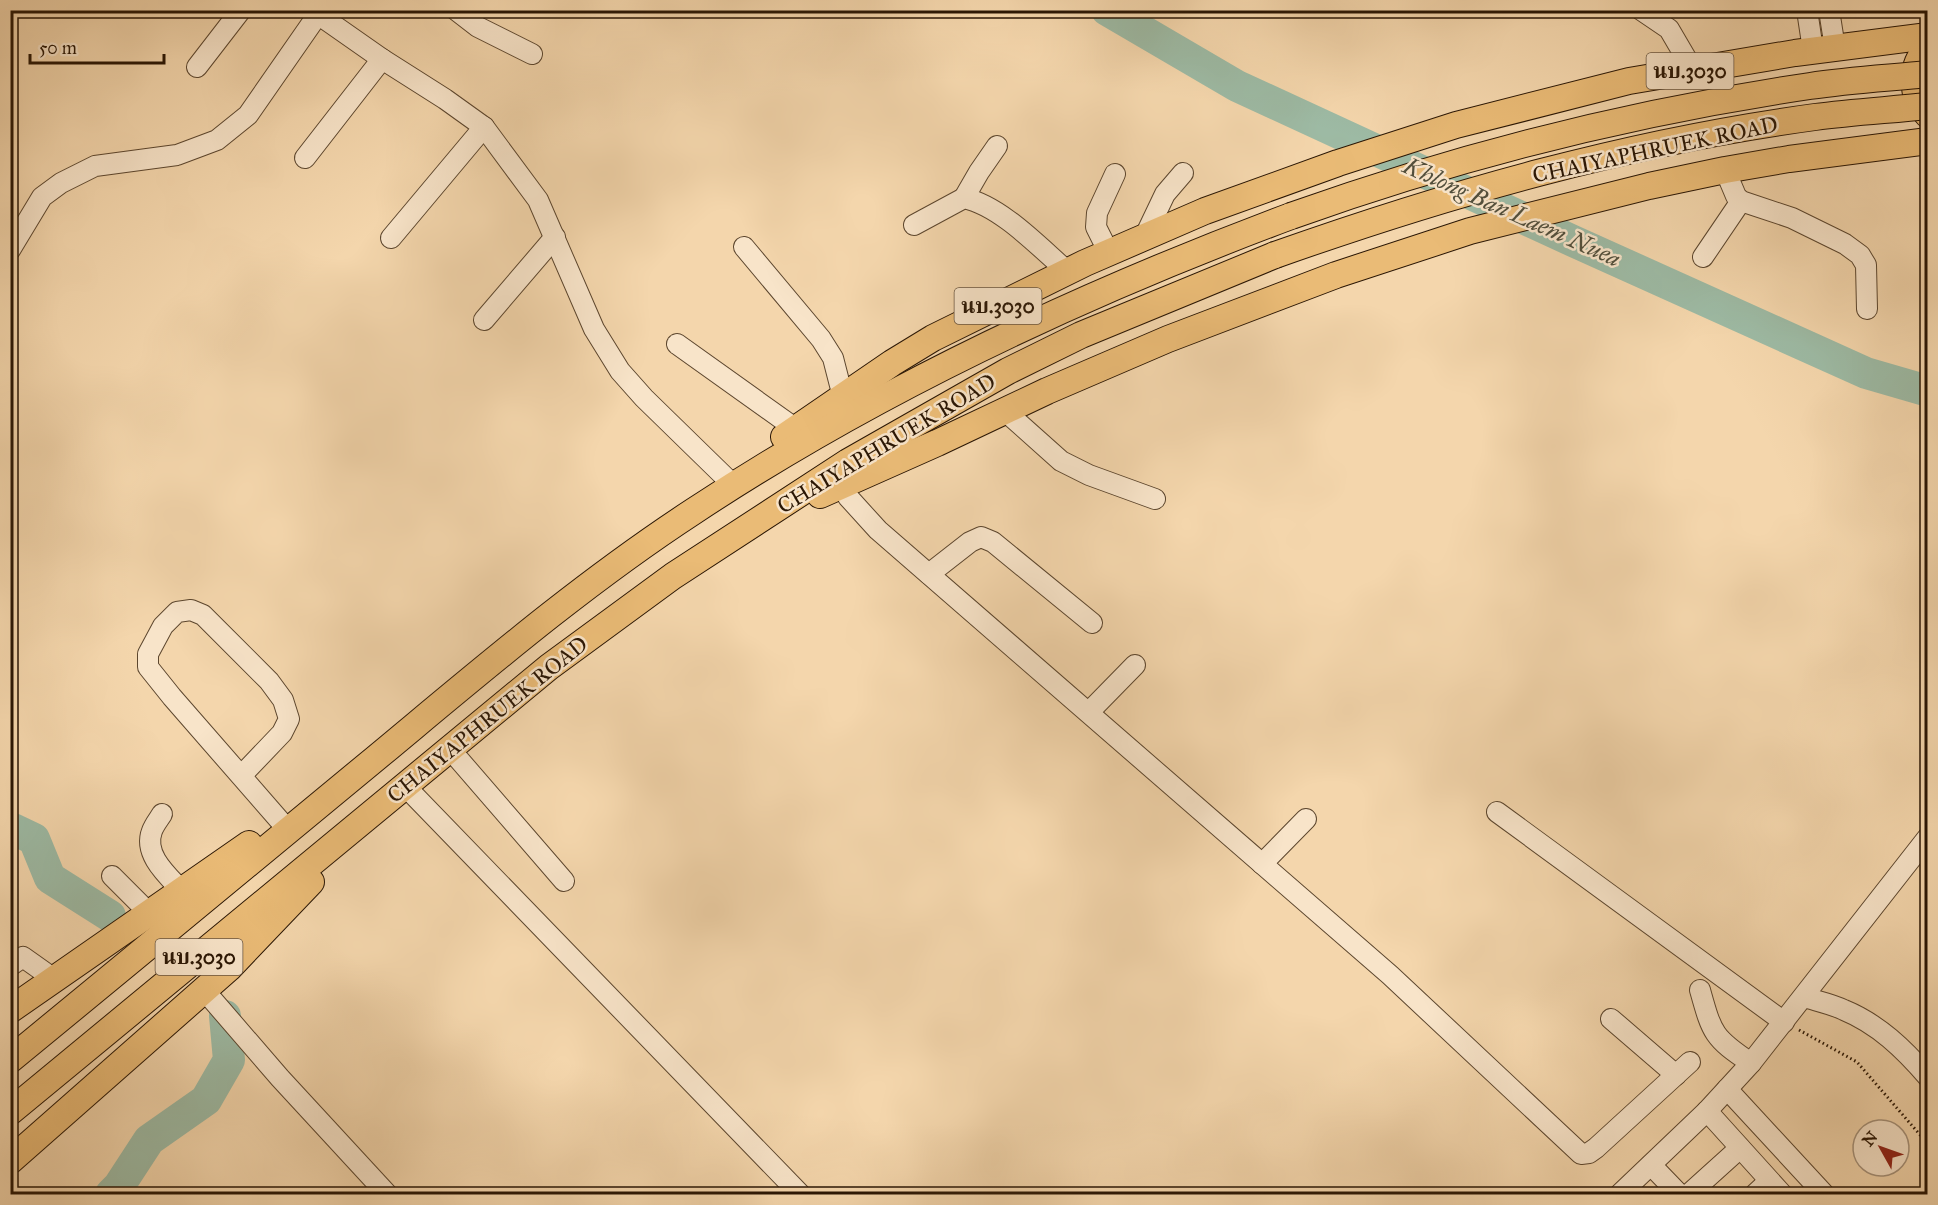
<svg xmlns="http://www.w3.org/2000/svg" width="1938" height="1205" font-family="'IM FELL Great Primer','Noto Serif Thai',serif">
  <rect width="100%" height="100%" fill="#f4d6ac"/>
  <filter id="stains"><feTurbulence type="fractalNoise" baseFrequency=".00333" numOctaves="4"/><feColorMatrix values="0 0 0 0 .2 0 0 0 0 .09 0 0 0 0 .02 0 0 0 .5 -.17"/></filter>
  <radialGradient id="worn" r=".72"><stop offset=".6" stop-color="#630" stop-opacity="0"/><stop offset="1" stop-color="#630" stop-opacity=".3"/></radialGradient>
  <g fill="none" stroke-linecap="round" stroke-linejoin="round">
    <g stroke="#9dbaa4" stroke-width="32">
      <polyline points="1107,10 1237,86 1573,241 1866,373 1928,391"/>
      <polyline points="10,830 13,829 34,839 50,878 110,916"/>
      <polyline points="111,1194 119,1186 149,1140 206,1100 229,1060 225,1016"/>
    </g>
    <g stroke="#5c462e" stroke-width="22">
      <g id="minor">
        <polyline points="312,10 382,59 445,99 484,127 538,200 594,329 620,371 644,398 726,478"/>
        <polyline points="456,10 478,27 532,54"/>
        <polyline points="1641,10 1669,29 1693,70"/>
        <polyline points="1807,10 1813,50"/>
        <polyline points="1829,10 1835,48"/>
        <polyline points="197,67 241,10"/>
        <polyline points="305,158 382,59"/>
        <polyline points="1725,170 1736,196 1741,201 1792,218 1845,244 1860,255 1866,265 1867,309"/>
        <polyline points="964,198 979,172 997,146"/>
        <path d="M914,225L964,198C1001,206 1039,247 1068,272"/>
        <polyline points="391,238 484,127"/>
        <polyline points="1144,238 1165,194 1183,173"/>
        <polyline points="744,247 821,339 833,358 843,397"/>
        <polyline points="10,250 42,197 61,183 95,166 177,155 217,140 248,115 321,10"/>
        <polyline points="1109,253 1096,227 1097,213 1115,174"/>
        <polyline points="1703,257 1741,201"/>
        <polyline points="484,320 555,237"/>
        <polyline points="677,344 796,429"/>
        <polyline points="1005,411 1061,461 1089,475 1155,499"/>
        <polyline points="842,486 848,497 878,530 1390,975 1581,1154 1589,1153 1596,1148 1690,1062"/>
        <polyline points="929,574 970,542 981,537 993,542 1092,623"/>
        <polyline points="1089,712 1135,665"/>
        <polyline points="449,748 564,881"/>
        <polyline points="241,776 282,733 289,719 283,700 269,681 203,615 191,610 177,612 163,626 148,654 148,667 172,697 281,822"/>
        <polyline points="405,786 800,1194"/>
        <polyline points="1497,812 1784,1022"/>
        <path d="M162,814C159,819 154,825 152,831C143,854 167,875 181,890"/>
        <polyline points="1262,864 1306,819"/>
        <polyline points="112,876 148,912"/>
        <polyline points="10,966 23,957 54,979"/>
        <polyline points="204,990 280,1078 387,1194"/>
        <path d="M1700,990C1712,1033 1713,1038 1751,1063"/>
        <path d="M1804,997C1817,1001 1832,1004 1844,1010C1878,1024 1904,1049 1928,1077"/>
        <polyline points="1611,1019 1676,1075"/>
        <polyline points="1727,1089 1824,1194"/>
        <polyline points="1707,1111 1782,1194"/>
        <polyline points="1651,1165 1679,1194"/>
        <polyline points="1620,1194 1707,1111 1751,1063 1928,837"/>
        <polyline points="1689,1194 1740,1148"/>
        <polyline points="1755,1194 1769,1181"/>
      </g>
    </g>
    <g stroke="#2a1604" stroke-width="28">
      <g id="major">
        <path d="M1928,48C1909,66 1911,97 1928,115"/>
        <polyline points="784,437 892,363 933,338 1085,263 1205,211 1338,163 1456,125 1629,81 1795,53 1928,36"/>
        <polyline points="820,495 937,443 1047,391 1168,339 1336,275 1470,231 1649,186 1725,170 1789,159 1928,141"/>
        <polyline points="10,1010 249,844"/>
        <path d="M10,1060C130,961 250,863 370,763C475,676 579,586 694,511C880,388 1082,294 1291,216"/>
        <polyline points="10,1112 549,667 673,576 848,462 1008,371 1081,335 1275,255"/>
        <polyline points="10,1161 229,968 311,882"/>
      </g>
    </g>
    <polyline stroke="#2a1604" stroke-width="3" stroke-dasharray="1.5 3" stroke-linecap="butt" points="1799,1030 1857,1062 1928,1144"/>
    <use href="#minor" stroke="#f8e4c9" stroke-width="20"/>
    <use href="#major" stroke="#eabb76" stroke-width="26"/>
    <g stroke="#2a1604" stroke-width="28" stroke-linecap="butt">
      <g id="major-bridge">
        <path d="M1291,216C1459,156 1633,112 1810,86C1849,80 1888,78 1928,74"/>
        <path d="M1275,255C1450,193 1630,142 1815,117C1852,112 1890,110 1928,106"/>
      </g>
    </g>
    <use href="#major-bridge" stroke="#eabb76" stroke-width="26"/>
  </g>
  <g text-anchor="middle" stroke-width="5" stroke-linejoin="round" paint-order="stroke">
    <g fill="#f8e4c9" stroke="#68543f" stroke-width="1.5">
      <rect x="1646.5" y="53" width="87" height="36" rx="4.5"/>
      <rect x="954.5" y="288" width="87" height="36" rx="4.5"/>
      <rect x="155.5" y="939" width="87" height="36" rx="4.5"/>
    </g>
    <g font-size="21" font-weight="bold" fill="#2a1604">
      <text x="1690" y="78">นบ.3030</text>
      <text x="998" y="313">นบ.3030</text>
      <text x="199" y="964">นบ.3030</text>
    </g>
    <g font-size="22" fill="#2a1604" stroke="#f8e4c9">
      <text transform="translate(1655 149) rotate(-12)" y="8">CHAIYAPHRUEK ROAD</text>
      <text transform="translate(886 443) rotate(-31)" y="8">CHAIYAPHRUEK ROAD</text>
      <text transform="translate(487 719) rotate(-39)" y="8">CHAIYAPHRUEK ROAD</text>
    </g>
    <g font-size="24" font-style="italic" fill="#524f3c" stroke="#f8e4c9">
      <text transform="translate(1512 212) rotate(24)" y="8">Khlong Ban Laem Nuea</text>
    </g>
  </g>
  <rect width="1938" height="1205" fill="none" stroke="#f4d6ac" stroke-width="36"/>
  <rect x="12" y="12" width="1914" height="1181" fill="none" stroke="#2a1604" stroke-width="3"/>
  <rect x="18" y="18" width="1902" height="1169" fill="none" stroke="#2a1604" stroke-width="1.5"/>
  <g transform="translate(1881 1148) rotate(310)"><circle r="28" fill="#f8e4c9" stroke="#a6927a" stroke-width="1.5"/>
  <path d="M0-4.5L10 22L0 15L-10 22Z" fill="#8f2418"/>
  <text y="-9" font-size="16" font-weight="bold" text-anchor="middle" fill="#2a1604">N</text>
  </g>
  <path d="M30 54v9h134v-9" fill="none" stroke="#2a1604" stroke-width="3"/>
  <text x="39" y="54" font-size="18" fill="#2a1604" stroke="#f8e4c9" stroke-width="4.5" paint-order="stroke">50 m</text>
  <rect width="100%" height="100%" filter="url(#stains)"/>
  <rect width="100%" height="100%" fill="url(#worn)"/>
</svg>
